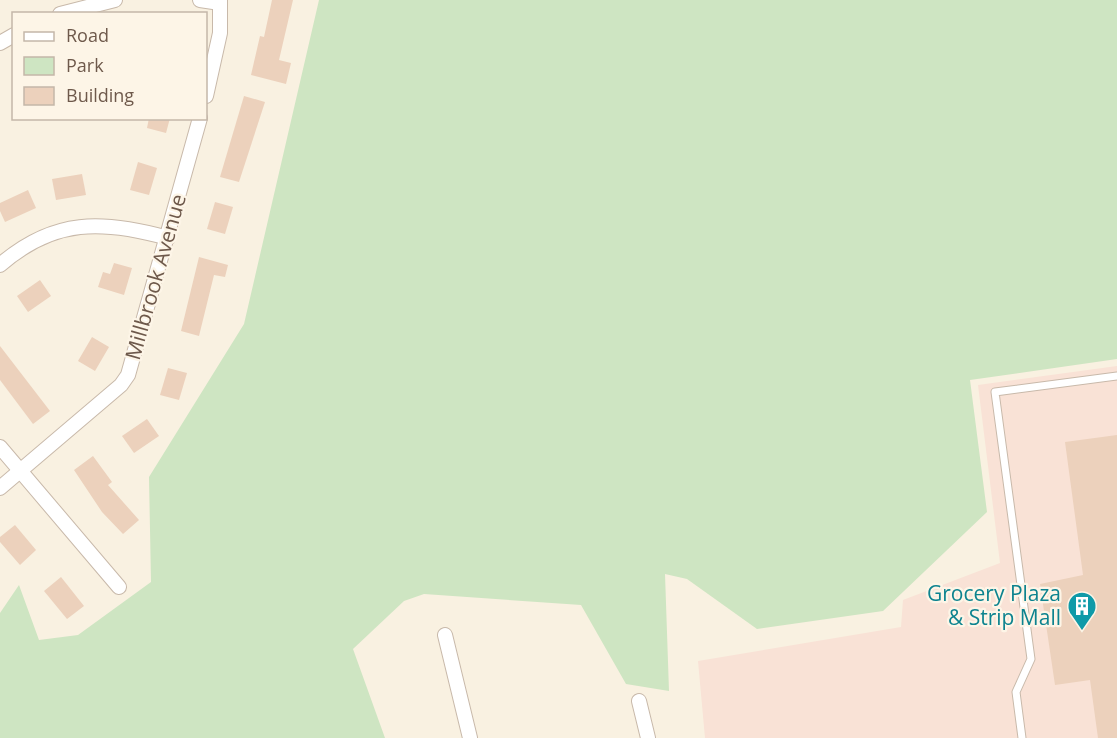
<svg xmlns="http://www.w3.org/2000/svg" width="1117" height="738" font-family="'Open Sans',sans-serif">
  <rect width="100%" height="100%" fill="#f9f1e1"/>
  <polygon fill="#f9e2d6" points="1117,366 1117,738 705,738 698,661 901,627 903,600 1000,563 978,385"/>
  <polygon fill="#cee5c2" points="319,0 1117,0 1117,359 970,380 987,512 883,611 757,629 687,579 665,574 669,691 626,684 581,605 424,594 404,601 353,649 385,738 0,738 0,613 19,585 39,640 78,635 151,582 149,477 244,324"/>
  <g fill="#ecd1bc">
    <polygon points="272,0 293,0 279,60 291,63 286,84 251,75 260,36 264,37"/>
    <polygon points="244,96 265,102 239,182 220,177"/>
    <polygon points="149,118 170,118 166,133 147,128"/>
    <polygon points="138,162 157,168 149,195 130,190"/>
    <polygon points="82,174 86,195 56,200 52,179"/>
    <polygon points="28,190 36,208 5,222 0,211 0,203"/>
    <polygon points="215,202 233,207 225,234 207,229"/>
    <polygon points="199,257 228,265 225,277 214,275 199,336 181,331"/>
    <polygon points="114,263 132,268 124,295 98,287 103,272 110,274"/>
    <polygon points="40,280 51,296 28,312 17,296"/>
    <polygon points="92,337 109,347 95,371 78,361"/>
    <polygon points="0,346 50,411 33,424 0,380"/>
    <polygon points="168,368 187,373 179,400 160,395"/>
    <polygon points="147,419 159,436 134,453 122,436"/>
    <polygon points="1117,435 1117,738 1098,738 1090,680 1055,685 1040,584 1083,575 1065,442"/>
    <polygon points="93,456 112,482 108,485 139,520 123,534 102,512 74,470"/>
    <polygon points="15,525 36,550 20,565 0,542 0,537"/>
    <polygon points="61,577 84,606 67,619 44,591"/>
  </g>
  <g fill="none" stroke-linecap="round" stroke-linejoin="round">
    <g stroke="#c8b9aa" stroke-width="9">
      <polyline id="service" points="1022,738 1016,692 1031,659 995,392 1117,376"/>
    </g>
    <g stroke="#c8b9aa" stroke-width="16">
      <g id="minor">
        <polyline points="200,0 220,3"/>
        <polyline points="60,14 115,0"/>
        <polyline points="0,43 14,35"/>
        <polyline points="206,96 220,33 220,0"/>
        <path d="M0,265C54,218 103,220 168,238"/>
        <polyline points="0,447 119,587"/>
        <polyline points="0,488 121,385 128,375 200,118"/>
        <polyline points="445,635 470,738"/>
        <polyline points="639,701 648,738"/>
      </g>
    </g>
    <use href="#service" stroke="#fff" stroke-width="7"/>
    <use href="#minor" stroke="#fff" stroke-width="14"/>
  </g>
  <defs>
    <g id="building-pin" transform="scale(1.5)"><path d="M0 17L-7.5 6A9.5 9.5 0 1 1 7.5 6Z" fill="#0f9aa8" stroke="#fdf5e7"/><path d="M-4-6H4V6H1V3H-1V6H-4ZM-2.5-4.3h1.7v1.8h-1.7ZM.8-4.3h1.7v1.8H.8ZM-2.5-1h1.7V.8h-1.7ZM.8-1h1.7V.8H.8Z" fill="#fff"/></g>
  </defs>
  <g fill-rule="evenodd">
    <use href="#building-pin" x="1082" y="606"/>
  </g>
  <g text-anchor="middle" stroke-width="4.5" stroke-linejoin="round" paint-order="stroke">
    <g font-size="21" fill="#6e594b" stroke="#fdf5e7">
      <text transform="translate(156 277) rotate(-74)" y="7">Millbrook Avenue</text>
    </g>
    <g font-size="21" fill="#0d838f" stroke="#fdf5e7" text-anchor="end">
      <text x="1061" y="601">Grocery Plaza<tspan x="1061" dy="24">&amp; Strip Mall</tspan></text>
    </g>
  </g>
  <rect x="12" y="12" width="195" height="108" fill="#fdf5e7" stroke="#c4b7a9" stroke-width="1.5"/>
  <rect x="24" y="32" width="30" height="9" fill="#ffffff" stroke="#c4b7a9" stroke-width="1.5"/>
  <text x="66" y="42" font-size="18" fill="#6e594b">Road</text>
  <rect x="24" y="57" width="30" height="18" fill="#cee5c2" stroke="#c4b7a9" stroke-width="1.5"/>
  <text x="66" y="72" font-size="18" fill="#6e594b">Park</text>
  <rect x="24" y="87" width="30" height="18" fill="#ecd1bc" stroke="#c4b7a9" stroke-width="1.5"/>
  <text x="66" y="102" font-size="18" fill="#6e594b">Building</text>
</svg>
